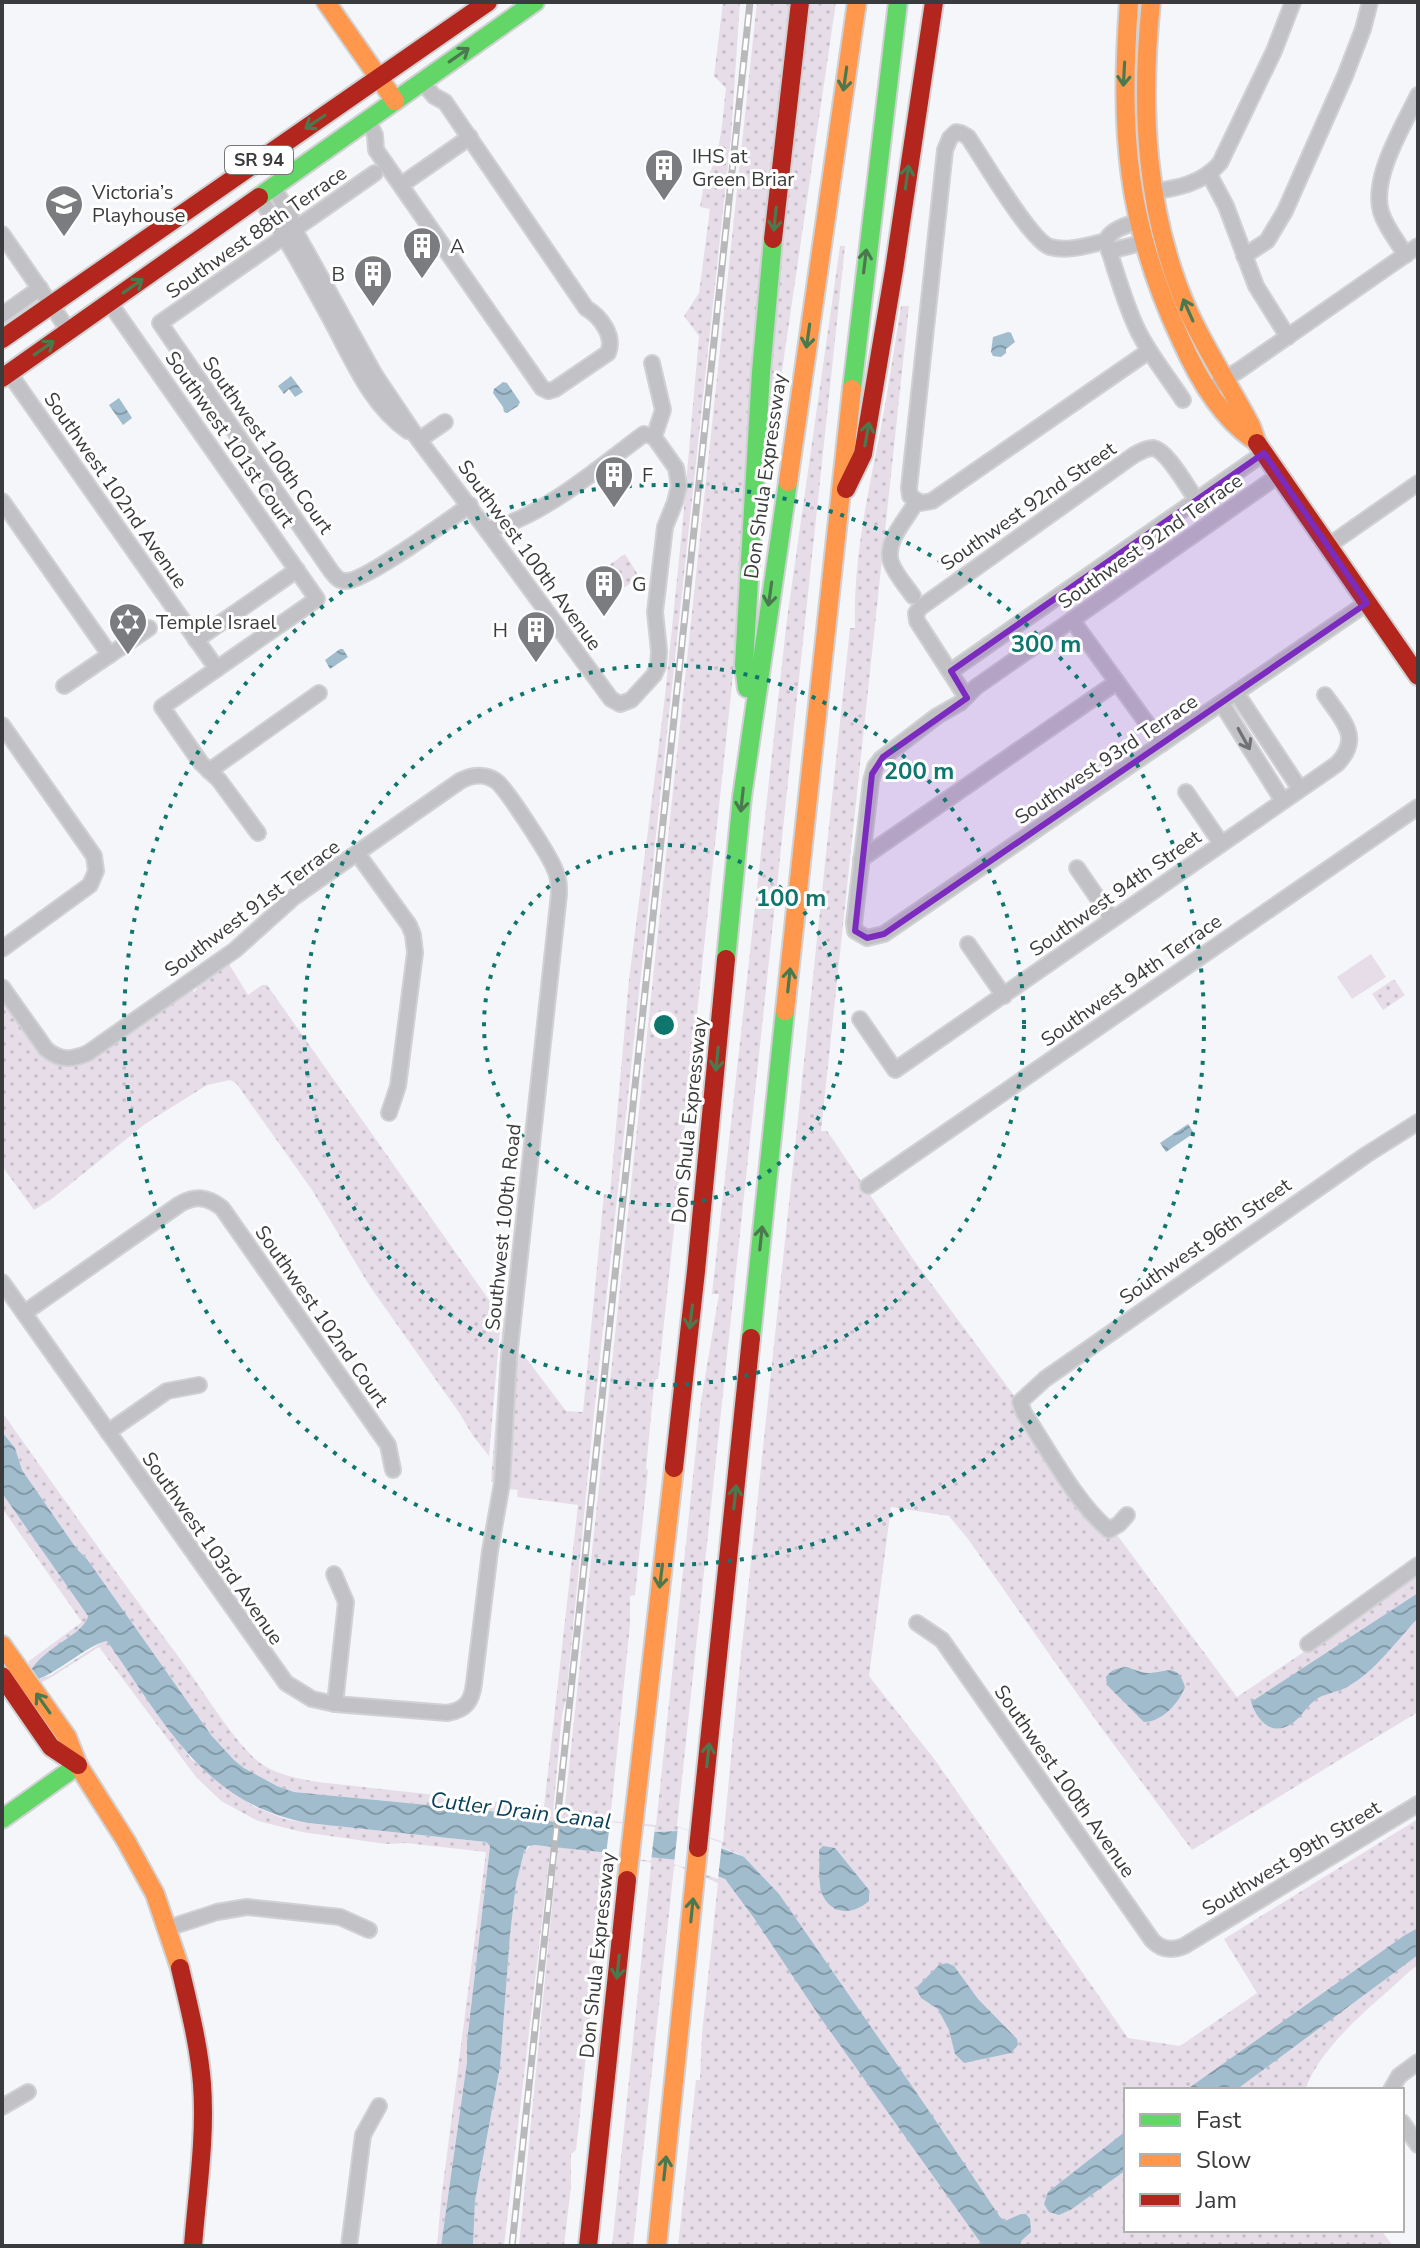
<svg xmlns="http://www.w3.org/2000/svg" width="1420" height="2248" font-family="'Nunito Sans',sans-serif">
  <defs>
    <pattern id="grass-dots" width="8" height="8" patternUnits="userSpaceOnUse" patternTransform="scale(2)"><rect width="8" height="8" fill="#e6dde9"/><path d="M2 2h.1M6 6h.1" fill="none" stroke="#c6bfc9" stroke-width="1.8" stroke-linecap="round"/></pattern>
    <pattern id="water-waves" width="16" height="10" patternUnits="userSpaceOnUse" patternTransform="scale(2)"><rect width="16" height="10" fill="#a0bccd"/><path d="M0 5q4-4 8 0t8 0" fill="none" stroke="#839aa8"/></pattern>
  </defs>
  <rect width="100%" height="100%" fill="#f5f6fa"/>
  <g fill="url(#grass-dots)">
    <path d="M723,2H740L731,136L594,1413L566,1700L562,1714L553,1813L564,1814L757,2H792L742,591L659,1370L658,1379H656L654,1385L646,1469L648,1470L635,1595L630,1596V1625L610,1821L656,1825L701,1401L719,1294H712L787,619L840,246H845L677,1826L723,1842L737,1693L850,628H855C853,563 867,497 880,433C888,391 894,349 901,306H909L821,1131H827L834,1141L913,1259L1237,1697L1418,1575V1712L1192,1850L1100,1726L968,1539L949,1516L891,1507L869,1676L935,1760L1128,2038L1180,2046L1257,1993L1224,1939L1418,1819V1965L1410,1971C1374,2005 1322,2043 1305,2090H1126V2230H1381L1393,2246H678L696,2080H700L702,2034L718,1883L676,1865L674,1867L633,2246H612L651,1864L650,1862L607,1857L598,1927L599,1930L579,2123L576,2150L571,2154V2186L564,2246H519L557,1855L550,1853L504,2246H473L475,2201L500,2067L510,1935L516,1884L524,1852L531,1845L606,1851L678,1860L723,1877L739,1897V1854L678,1831L656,1832L569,1822L563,1824L519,1814L294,1792L277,1786L244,1768L234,1760L211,1735L87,1559L76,1548L22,1470L15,1448L2,1432V1412C60,1494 118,1576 178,1656C202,1688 223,1726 251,1755C268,1773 294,1778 318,1782L544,1807L578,1505L517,1497L518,1490L507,1489L515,1354H523L566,1411L583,1412L604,1194H610L629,980L665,696L682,530L699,336L684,316L699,293L710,209L700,207L705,178C721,166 723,109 726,88L714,76Z"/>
    <polygon points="806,2 836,2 760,521 761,457"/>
    <polygon points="625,554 640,578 615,593 602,570"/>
    <polygon points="227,961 248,995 262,985 267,985 501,1317 489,1456 473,1436 460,1414 369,1285 312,1190 236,1083 230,1080 207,1085 145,1124 53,1198 34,1210 2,1166 2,997 54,1062 61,1065 74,1065 190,987 194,992 197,989 195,984"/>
    <polygon points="1394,979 1405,995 1383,1010 1372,994"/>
    <polygon points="503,1318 508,1321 497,1482 491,1482"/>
    <path d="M2,1493L88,1616C85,1634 42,1649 30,1672L29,1661L82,1622L2,1508Z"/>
    <polygon points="104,1641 108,1641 191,1759 253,1806 285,1819 308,1823 486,1842 490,1846 467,2041 467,2062 441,2246 437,2246 441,2200 486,1852 406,1843 386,1844 302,1832 258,1821 221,1801 196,1777 99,1647 50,1678 42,1682 36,1680 51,1675"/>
  </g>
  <polygon fill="#e6dde9" points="1371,954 1386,977 1352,999 1337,977"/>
  <g fill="url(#water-waves)">
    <polygon points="1008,332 1011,333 1015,342 1006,349 1006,353 1001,357 993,356 991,352 993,337"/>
    <polygon points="291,376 303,392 295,397 289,389 284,394 278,386"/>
    <polygon points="503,382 507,383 520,402 518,406 507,413 504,412 503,407 493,393 494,389"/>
    <polygon points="119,398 132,418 123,425 109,405"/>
    <polygon points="340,649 343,649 348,657 330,669 325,660"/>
    <polygon points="1188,1124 1194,1133 1166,1152 1160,1143"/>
    <path d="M2,1432L15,1448L22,1470L76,1548L87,1559L211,1735L234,1760L244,1768L277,1786L294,1792L519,1814L563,1824L569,1822L656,1832L678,1831L744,1857L779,1894L925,2105L1000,2217L1005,2221L1021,2214H1026L1030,2219L1031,2232L1021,2241V2246H983L820,2017L754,1918L725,1879L678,1860L534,1845L528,1846L524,1852L516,1884L510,1935L500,2067L475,2201L473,2246H441L467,2062V2041L490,1846L486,1842L308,1823C203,1804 164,1721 107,1641C89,1644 59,1672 36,1680L30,1672C42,1648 85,1634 88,1616L2,1493Z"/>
    <path d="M1418,1593V1618C1395,1642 1376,1671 1347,1687C1338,1692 1327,1693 1318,1698C1307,1705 1302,1717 1291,1724C1271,1737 1257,1720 1251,1702Z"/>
    <path d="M1127,1667C1133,1669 1140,1672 1147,1673C1166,1673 1177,1661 1185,1687C1179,1703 1162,1722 1144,1722L1107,1685L1106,1677C1112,1669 1118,1668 1127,1667Z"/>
    <path d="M823,1846L835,1848L869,1890V1901C852,1916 829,1915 821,1891C818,1879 820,1863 819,1850Z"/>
    <polygon points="1418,1928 1418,1955 1236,2090 1186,2090 1405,1935"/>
    <polygon points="947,1963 954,1966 978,1999 1017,2039 1018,2045 1011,2053 964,2063 955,2054 949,2030 938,2009 921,1998 916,1988 939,1965"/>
    <polygon points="1126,2131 1126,2170 1072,2209 1059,2215 1049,2212 1044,2204 1048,2192"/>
  </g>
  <g fill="#f5f6fa">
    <polygon points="610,1822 655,1827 651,1861 606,1855"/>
    <polygon points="678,1827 722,1843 718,1879 674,1864"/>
  </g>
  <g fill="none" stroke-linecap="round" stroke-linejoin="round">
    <g stroke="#d0d1d3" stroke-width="18">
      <g id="street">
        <path d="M368,120L375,135L376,150L542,388L548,391L555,389L608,353C615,336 601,317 586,308L445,102L434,96L422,82"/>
        <path d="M375,173L160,323L331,571C335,576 338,581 346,581C364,582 450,519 470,505"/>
        <polyline points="1209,174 1226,206 1256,286 1288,337"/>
        <polyline points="401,185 470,137"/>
        <path d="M273,187L291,216L294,229L375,375L416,436L486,529L611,699L620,704L631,700L654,675L658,666L659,651L655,612L665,527L675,502L679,486L676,468L654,437L644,434C603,464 536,523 486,529"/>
        <path d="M1152,192C1177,188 1202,184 1220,163L1274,51L1293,2"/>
        <path d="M259,197C286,237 308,278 331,320C352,359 371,406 408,431"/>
        <path d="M1137,222C1125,226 1111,229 1106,241C1088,245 1069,252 1050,247C1030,240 983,159 968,137L961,133L956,132L950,138L945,150L909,488L910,496L921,503L932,501L1149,351"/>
        <polyline points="2,234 69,331"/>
        <path d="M1106,241C1116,271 1124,302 1138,331C1150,355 1168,377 1183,400"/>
        <polyline points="1109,251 1142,243"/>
        <path d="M1406,255C1397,241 1386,228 1381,212C1371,177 1403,127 1418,95"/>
        <polyline points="1244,256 1267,241 1285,211 1345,76 1363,29 1370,2"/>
        <polyline points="109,302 317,599 162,707 201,763 219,780 258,833"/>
        <polyline points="2,315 40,288"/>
        <polyline points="652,363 663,410 654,437"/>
        <polyline points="9,373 217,669"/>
        <polyline points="1217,384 1241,369 1418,246"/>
        <polyline points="419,440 445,422"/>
        <polyline points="1279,475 976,687 960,703 937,716 881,759 875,767 871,781 854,923 855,931 867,938 884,934 1367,603"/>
        <polyline points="2,501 110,655"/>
        <polyline points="1328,546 1418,483"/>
        <path d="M913,596C906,586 895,574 891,562C884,541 908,518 916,502"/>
        <polyline points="1072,620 1162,744"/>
        <polyline points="196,640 297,570"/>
        <polyline points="951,671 1264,453"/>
        <polyline points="64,686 149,628"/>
        <polyline points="1237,694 1300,789"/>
        <path d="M966,697L917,621L916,613L921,607L1134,455C1140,452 1146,448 1153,448C1167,450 1187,487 1196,499"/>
        <polyline points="1222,704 1283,801"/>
        <polyline points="2,725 94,856 96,871 90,885 2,949"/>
        <polyline points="209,771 319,693"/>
        <polyline points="1186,792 1221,843"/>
        <polyline points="357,853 409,925 413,935 415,953 398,1086 389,1113"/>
        <polyline points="861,859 1117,682"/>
        <polyline points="1077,868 1112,919"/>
        <polyline points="968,944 1004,996"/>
        <path d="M2,987L46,1049C60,1061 72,1060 88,1053L235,950L294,897L460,781C471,775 485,773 496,781C506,788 550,856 555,870C559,878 559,886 559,894L509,1358L502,1483L490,1551L474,1683C472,1701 466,1710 447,1713L335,1704L312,1699L286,1683L2,1282"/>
        <path d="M860,1019L895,1070L1337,764C1363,737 1342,720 1325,695"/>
        <polyline points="868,1186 1418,807"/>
        <path d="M24,1313L180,1204C196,1195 208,1197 222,1208L388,1445L393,1470"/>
        <polyline points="108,1432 167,1391 199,1385"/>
        <path d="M1127,1515L1119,1524L1109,1530C1076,1503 1048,1449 1024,1413L1020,1402L1045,1379L1366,1155L1418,1122"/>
        <polyline points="334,1574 346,1602 335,1704"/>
        <path d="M917,1623L942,1640L1152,1940C1161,1950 1172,1951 1184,1946L1418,1804"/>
        <polyline points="1308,1644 1418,1565"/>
        <polyline points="168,1928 217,1912 247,1907 340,1917 369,1930"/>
        <polyline points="1391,2090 1399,2076 1418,2062"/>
        <polyline points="2,2107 28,2092"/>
        <polyline points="1402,2122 1418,2145"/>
        <polyline points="349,2246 363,2135 379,2106"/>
      </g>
    </g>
    <g stroke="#d0d1d3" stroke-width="22">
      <g id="fast">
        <polyline points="259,197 535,2"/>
        <polyline points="852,389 898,2"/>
        <polyline points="747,688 744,665 761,372 773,239"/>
        <polyline points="726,959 742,797 788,482"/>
        <polyline points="751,1338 785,1011"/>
        <polyline points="2,1819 78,1765"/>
      </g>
    </g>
    <g stroke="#d0d1d3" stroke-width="22">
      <g id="slow">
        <polyline points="326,2 395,101"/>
        <path d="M1129,2C1120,131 1125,221 1181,340C1197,376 1219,415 1251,438"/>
        <path d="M1151,2C1140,109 1145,214 1189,313C1207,352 1231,388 1251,426L1257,443"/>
        <polyline points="788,482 857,2"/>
        <polyline points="785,1011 852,389"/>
        <polyline points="2,1645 67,1737 78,1765 126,1841 155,1894 180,1968"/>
        <polyline points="627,1880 674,1468"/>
        <polyline points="657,2246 698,1848"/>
      </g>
    </g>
    <g stroke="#d0d1d3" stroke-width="22">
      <g id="jam">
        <polyline points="773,239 800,2"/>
        <polyline points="2,339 488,2"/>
        <polyline points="2,378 259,197"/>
        <polyline points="1257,443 1418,676"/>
        <polyline points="846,489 863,454 894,270 934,2"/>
        <polyline points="674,1468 696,1271 726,959"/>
        <polyline points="2,1676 51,1747 78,1765"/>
        <polyline points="698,1848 751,1338"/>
        <path d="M180,1968C189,2007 199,2045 202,2084C206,2138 197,2193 193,2246"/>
        <polyline points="588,2246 627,1880"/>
      </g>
    </g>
    <use href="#street" stroke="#c2c1c6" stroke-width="14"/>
    <use href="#fast" stroke="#63d668" stroke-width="18"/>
    <use href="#slow" stroke="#ff974d" stroke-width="18"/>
    <use href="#jam" stroke="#b3261e" stroke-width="18"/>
    <g stroke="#b9b9bc" stroke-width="7">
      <polyline id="rail" points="512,2246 750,2"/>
    </g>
    <use href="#rail" stroke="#fff" stroke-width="4" stroke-dasharray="12" stroke-linecap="butt"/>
  </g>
  <defs><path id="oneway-shaft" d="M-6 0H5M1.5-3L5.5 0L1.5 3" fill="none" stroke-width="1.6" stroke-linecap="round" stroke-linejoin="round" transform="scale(2)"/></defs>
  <g stroke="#4a794e">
    <use href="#oneway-shaft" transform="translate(459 55) rotate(-35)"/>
    <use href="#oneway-shaft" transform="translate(1124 74) rotate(93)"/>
    <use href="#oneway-shaft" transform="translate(845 79) rotate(98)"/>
    <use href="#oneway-shaft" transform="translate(315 122) rotate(146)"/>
    <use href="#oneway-shaft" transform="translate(907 177) rotate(-82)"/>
    <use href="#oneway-shaft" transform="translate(775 219) rotate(96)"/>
    <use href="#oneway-shaft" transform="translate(865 261) rotate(-83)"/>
    <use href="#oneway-shaft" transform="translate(133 286) rotate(-35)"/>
    <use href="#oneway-shaft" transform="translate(1188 310) rotate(-114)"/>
    <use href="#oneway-shaft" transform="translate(808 336) rotate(98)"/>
    <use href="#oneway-shaft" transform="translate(44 348) rotate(-35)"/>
    <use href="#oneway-shaft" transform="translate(867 434) rotate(-80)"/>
    <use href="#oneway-shaft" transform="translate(770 594) rotate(98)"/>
    <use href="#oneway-shaft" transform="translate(742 800) rotate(96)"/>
    <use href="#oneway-shaft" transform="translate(789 980) rotate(-84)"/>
    <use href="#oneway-shaft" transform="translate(717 1059) rotate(96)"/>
    <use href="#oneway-shaft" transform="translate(761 1238) rotate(-84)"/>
    <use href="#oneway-shaft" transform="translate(691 1317) rotate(97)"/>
    <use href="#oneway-shaft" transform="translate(735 1497) rotate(-84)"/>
    <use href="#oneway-shaft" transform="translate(661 1576) rotate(97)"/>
    <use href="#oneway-shaft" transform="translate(43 1703) rotate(-125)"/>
    <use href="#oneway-shaft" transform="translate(708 1755) rotate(-84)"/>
    <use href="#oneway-shaft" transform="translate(692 1910) rotate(-84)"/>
    <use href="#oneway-shaft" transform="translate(618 1967) rotate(96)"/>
    <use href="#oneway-shaft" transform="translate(665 2168) rotate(-84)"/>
  </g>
  <use stroke="#707174" href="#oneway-shaft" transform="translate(1244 739) rotate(61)"/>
  <path fill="#7b2cbf" fill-opacity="0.2" stroke="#7b2cbf" stroke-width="6" stroke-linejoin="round" d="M1264,453L1367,603L884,934L867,938L855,931L872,774L883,757L967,698L951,671Z"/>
  <g fill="none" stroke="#0f766e" stroke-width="4" stroke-dasharray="4 8">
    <circle cx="664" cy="1025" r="180"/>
    <circle cx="664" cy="1025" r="360"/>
    <circle cx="664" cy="1025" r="540"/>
  </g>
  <defs>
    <g id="building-pin" transform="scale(2)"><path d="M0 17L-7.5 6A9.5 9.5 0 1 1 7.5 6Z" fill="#7b7c7f" stroke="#fff"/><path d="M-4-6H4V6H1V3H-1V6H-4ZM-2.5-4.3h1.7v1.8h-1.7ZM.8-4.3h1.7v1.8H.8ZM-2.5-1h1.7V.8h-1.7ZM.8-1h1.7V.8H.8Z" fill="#fff"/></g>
    <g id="school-pin" transform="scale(2)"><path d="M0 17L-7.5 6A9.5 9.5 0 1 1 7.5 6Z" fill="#7b7c7f" stroke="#fff"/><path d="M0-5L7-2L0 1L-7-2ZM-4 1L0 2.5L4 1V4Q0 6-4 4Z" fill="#fff"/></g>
    <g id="synagogue-pin" transform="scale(2)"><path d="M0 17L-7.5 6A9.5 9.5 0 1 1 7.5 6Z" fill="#7b7c7f" stroke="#fff"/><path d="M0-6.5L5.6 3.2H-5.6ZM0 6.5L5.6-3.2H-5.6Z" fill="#fff"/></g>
  </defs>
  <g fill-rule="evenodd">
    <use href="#building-pin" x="664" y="168"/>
    <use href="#school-pin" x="64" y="204"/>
    <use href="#building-pin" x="422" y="246"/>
    <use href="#building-pin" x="373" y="274"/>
    <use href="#building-pin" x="614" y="475"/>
    <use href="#building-pin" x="604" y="584"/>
    <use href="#synagogue-pin" x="128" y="622"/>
    <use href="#building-pin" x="536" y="630"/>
  </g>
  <g text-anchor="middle" stroke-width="6" stroke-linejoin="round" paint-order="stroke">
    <rect fill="#fff" stroke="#757677" stroke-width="2" x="225" y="146" width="68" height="28" rx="6"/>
    <g font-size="18" font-weight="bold" fill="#3a3b3d">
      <text x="259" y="166">SR 94</text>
    </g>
    <g font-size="20" fill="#3a3b3d" stroke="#fff" text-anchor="start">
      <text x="692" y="163">IHS at<tspan x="692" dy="23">Green Briar</tspan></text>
      <text x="92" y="199">Victoria’s<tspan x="92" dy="23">Playhouse</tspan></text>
      <text x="450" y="253">A</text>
      <text x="345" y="281" text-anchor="end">B</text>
      <text x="642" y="482">F</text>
      <text x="632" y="591">G</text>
      <text x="156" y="629">Temple Israel</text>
      <text x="508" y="637" text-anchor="end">H</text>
    </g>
    <g font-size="20" fill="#3a3b3d" stroke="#fff">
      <text transform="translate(256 232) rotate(-35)" y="7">Southwest 88th Terrace</text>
      <text transform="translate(230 439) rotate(55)" y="7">Southwest 101st Court</text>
      <text transform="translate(268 445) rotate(55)" y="7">Southwest 100th Court</text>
      <text transform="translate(765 476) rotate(-82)" y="7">Don Shula Expressway</text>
      <text transform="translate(116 490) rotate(55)" y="7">Southwest 102nd Avenue</text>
      <text transform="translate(1028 506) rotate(-35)" y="7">Southwest 92nd Street</text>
      <text transform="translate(1150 541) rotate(-35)" y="7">Southwest 92nd Terrace</text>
      <text transform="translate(530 555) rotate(54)" y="7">Southwest 100th Avenue</text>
      <text transform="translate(1106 759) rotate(-34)" y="7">Southwest 93rd Terrace</text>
      <text transform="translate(1115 893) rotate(-35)" y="7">Southwest 94th Street</text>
      <text transform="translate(252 908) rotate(-37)" y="7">Southwest 91st Terrace</text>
      <text transform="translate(1131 980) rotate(-35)" y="7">Southwest 94th Terrace</text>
      <text transform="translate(689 1120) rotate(-84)" y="7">Don Shula Expressway</text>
      <text transform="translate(503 1227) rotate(-84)" y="7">Southwest 100th Road</text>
      <text transform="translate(1205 1241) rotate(-35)" y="7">Southwest 96th Street</text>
      <text transform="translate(322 1316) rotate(55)" y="7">Southwest 102nd Court</text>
      <text transform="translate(213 1548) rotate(55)" y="7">Southwest 103rd Avenue</text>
      <text transform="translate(1065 1781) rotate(55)" y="7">Southwest 100th Avenue</text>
      <text transform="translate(1291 1858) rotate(-31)" y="7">Southwest 99th Street</text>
      <text transform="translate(597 1955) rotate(-84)" y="7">Don Shula Expressway</text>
    </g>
    <g font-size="22" font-style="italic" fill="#083f57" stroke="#fff">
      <text transform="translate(521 1810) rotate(7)" y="8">Cutler Drain Canal</text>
    </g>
  </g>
  <circle cx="664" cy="1025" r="12" fill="#0f766e" stroke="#fff" stroke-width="4"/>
  <g font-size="24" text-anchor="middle" font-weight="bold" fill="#0f766e" stroke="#fff" stroke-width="6" stroke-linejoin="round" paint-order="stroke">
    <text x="1046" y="652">300 m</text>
    <text x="919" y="779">200 m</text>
    <text x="791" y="906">100 m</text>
  </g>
  <rect width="1420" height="2248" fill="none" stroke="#3a3b3d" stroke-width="8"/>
  <rect x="1124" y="2088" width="280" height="144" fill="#ffffff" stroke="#b0b1b1" stroke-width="2"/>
  <rect x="1140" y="2114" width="40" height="12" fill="#63d668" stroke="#b0b1b1" stroke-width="2"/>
  <text x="1196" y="2128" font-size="24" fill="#3a3b3d">Fast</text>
  <rect x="1140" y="2154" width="40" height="12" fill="#ff974d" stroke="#b0b1b1" stroke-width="2"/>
  <text x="1196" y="2168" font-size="24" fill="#3a3b3d">Slow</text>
  <rect x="1140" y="2194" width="40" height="12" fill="#b3261e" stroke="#b0b1b1" stroke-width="2"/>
  <text x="1196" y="2208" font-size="24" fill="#3a3b3d">Jam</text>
</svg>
